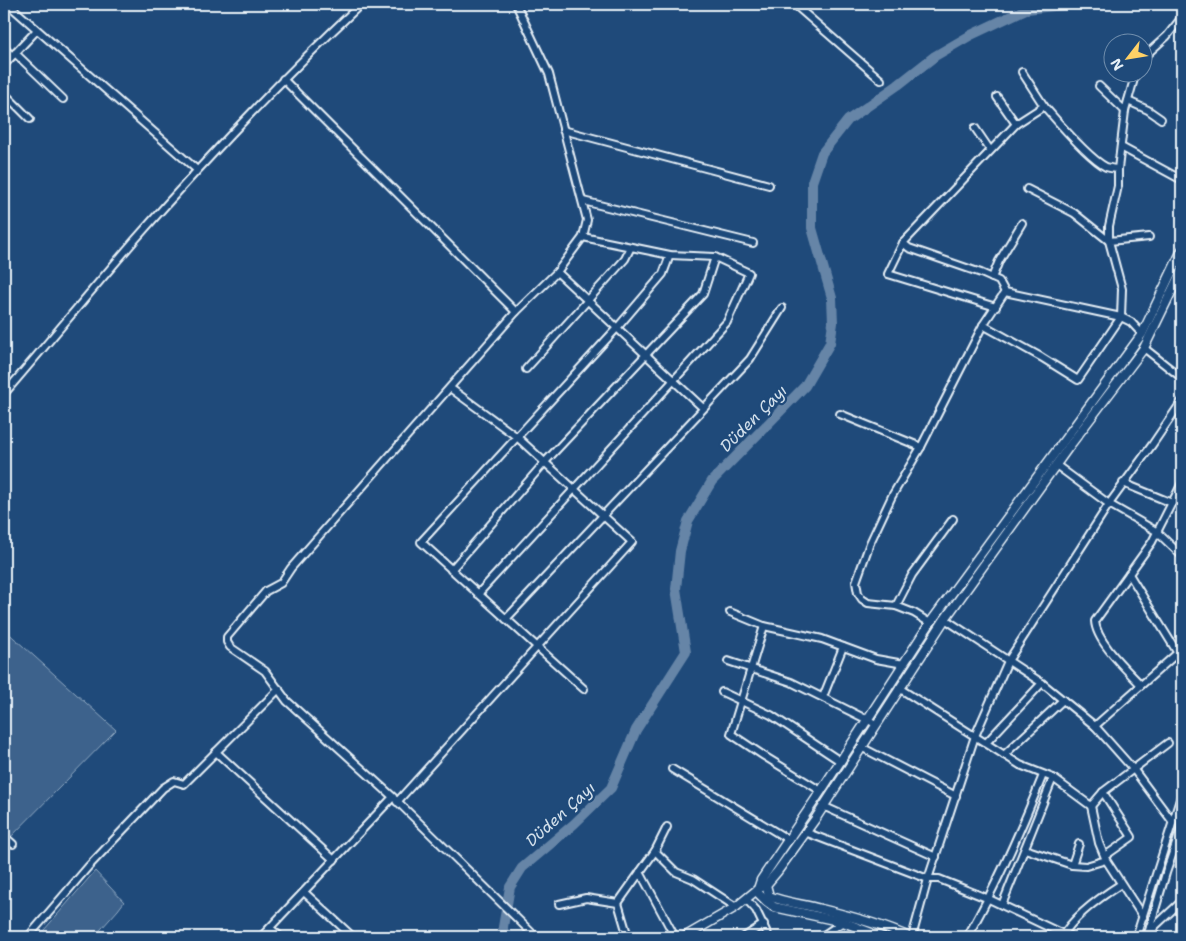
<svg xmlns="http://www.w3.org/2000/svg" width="1186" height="941" font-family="'Shantell Sans',sans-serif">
  <rect width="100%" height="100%" fill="#1f4a7a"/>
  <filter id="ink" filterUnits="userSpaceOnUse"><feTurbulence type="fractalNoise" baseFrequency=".02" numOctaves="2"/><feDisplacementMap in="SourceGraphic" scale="10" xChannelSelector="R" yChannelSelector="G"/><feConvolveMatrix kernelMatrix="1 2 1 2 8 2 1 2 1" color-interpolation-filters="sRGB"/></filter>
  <g filter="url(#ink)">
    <g fill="#3c628c" stroke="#92aac2">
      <polygon points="4,629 116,730 4,844"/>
      <polygon points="95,871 124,902 118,910 94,937 38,937"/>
    </g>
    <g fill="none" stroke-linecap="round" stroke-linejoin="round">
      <polyline stroke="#6685a7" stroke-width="10" points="504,937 503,927 510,887 522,868 574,824 611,788 636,730 686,652 676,589 680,551 688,521 712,481 805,386 830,343 833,323 832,298 812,228 812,182 822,153 848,120 898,85 935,56 971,35 1026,9 1073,4"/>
      <g stroke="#e8f1f8" stroke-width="10">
        <g id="minor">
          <polyline points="8,4 197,170"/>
          <polyline points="794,4 881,80"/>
          <polyline points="4,48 12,56"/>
          <polyline points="15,53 63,99"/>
          <polyline points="1144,60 1147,54 1167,36 1182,17"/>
          <polyline points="4,65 37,30"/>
          <polyline points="1022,72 1044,106"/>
          <polyline points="283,79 516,312"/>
          <polyline points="1099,86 1125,111"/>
          <polyline points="4,93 30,119"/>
          <polyline points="997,97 1016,124"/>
          <polyline points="1128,101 1148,110 1161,119"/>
          <polyline points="975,128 990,150"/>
          <polyline points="563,130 769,185"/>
          <polyline points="1121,147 1182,180"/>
          <polyline points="1027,189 1074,213 1109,241 1149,237"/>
          <polyline points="583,201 753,243"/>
          <polyline points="903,243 909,248 981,273 999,281 1005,292"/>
          <polyline points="557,272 703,408"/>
          <polyline points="992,278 999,261 1022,223"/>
          <path d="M996,307L888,274L903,243L1016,124L1044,106C1057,121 1089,159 1106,167C1110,168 1114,169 1118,169"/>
          <polyline points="983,325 1041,357 1078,380 1121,317 1122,289 1109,241 1109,226 1118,186 1118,169 1125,111 1136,72"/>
          <polyline points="1144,348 1182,378"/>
          <polyline points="526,369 625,259 631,247"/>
          <path d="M4,394C48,343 90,292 134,241C206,159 281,79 361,4"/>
          <polyline points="840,414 921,447"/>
          <polyline points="1056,465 1109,504 1156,531 1182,556"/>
          <polyline points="1123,483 1172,503"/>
          <polyline points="451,570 545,462 703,294 715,257"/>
          <polyline points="1129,574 1182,660"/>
          <polyline points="478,594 727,322 749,273 715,257 670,255 583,237"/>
          <polyline points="896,606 912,575 953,519"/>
          <polyline points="730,612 764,626 822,639 876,659 904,664"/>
          <polyline points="506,619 750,359 782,308"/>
          <polyline points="945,619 1042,683 1095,726 1182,649"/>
          <polyline points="930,623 914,613 896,606 868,603 862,599 858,593 856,582 870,543 892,496 921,447 983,325 1005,292 1121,317 1131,322 1142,334"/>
          <polyline points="764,626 731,734 764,756 821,791"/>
          <polyline points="728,661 791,682 876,724"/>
          <path d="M1141,685C1127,670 1096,642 1095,621L1152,542L1182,483"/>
          <polyline points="899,688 1020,765 1053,778 1091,806 1099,843 1106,860 1143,917"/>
          <polyline points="584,689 421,542 617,328 663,274 670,255"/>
          <polyline points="722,692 771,715 840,761"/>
          <polyline points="823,697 843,647"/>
          <polyline points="1095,726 1134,770 1172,821"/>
          <polyline points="986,743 1042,683"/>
          <polyline points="861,747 956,796"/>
          <polyline points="216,752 334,860"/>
          <polyline points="1004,755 1063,700"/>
          <polyline points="672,769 789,840"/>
          <polyline points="1103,792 1132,837 1105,856"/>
          <polyline points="396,800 536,937"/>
          <polyline points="397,802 632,542 517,437 450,388"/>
          <polyline points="823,806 936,857"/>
          <polyline points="1091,806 1103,792 1168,743"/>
          <polyline points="805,832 928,879 939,879 989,899 1069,937"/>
          <polyline points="4,836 13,844"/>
          <polyline points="1025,849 1072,865 1086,866 1106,860"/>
          <polyline points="655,851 676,872 693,879 736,907"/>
          <polyline points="1072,865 1079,844"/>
          <polyline points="640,872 675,937"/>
          <polyline points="304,892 353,937"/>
          <polyline points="746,899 756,910 769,937"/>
          <polyline points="618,903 655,851 667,827"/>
          <polyline points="559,904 586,898 618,903 628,937"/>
          <polyline points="1002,905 1053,778"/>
          <polyline points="1150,926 1158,937"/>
          <polyline points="270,928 281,937"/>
          <polyline points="1152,929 1182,901"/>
          <polyline points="28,937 88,867 163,788 174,781 184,784 279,689"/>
          <polyline points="261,937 393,797 287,701 265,671 230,647 227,642 227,637 266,591 281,583 291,568 516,312 557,272 583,237 587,220 549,74 516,4"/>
          <polyline points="744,937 764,924"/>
          <polyline points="821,937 843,922"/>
          <polyline points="912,937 928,879 975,736 1008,661 1109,504 1152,445 1182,401"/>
          <path d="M967,937C997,885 1021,830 1043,775"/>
          <path d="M1062,937C1073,917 1102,896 1121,884"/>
          <polyline points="1136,937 1182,793"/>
          <polyline points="1147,937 1166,873 1182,826"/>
        </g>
      </g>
      <g stroke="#e8f1f8" stroke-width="11">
        <g id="major">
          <path d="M766,885L769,896C786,903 803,904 821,909C850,916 881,924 909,937"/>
          <polyline points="758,889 761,880 821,791 930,623 1142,334 1182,250"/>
          <polyline points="756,891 766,901 774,907 843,922 882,937"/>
          <polyline points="684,937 736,907 758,889 766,885 777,872 816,818 945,619 1068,448 1144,348 1182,270"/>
        </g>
      </g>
      <use href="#minor" stroke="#1f4a7a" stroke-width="6"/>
      <use href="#major" stroke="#1f4a7a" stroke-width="8"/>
    </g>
  </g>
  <g text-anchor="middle" stroke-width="4.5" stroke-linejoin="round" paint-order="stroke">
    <g font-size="16" font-style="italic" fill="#d4e1ec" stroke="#1f4a7a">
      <text transform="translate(753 418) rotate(-45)" y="6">Düden Çayı</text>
      <text transform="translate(560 814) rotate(-42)" y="6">Düden Çayı</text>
    </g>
  </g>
  <rect width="1186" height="941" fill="none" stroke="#1f4a7a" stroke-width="20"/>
  <rect x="10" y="10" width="1166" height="921" fill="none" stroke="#e8f1f8" stroke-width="2" filter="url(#ink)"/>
  <g transform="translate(1128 58) rotate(239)"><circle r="24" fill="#1f4a7a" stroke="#6f8dac"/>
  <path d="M0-4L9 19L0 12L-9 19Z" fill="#ffd166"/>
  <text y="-8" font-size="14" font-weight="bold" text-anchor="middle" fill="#e8f1f8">N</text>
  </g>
</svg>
